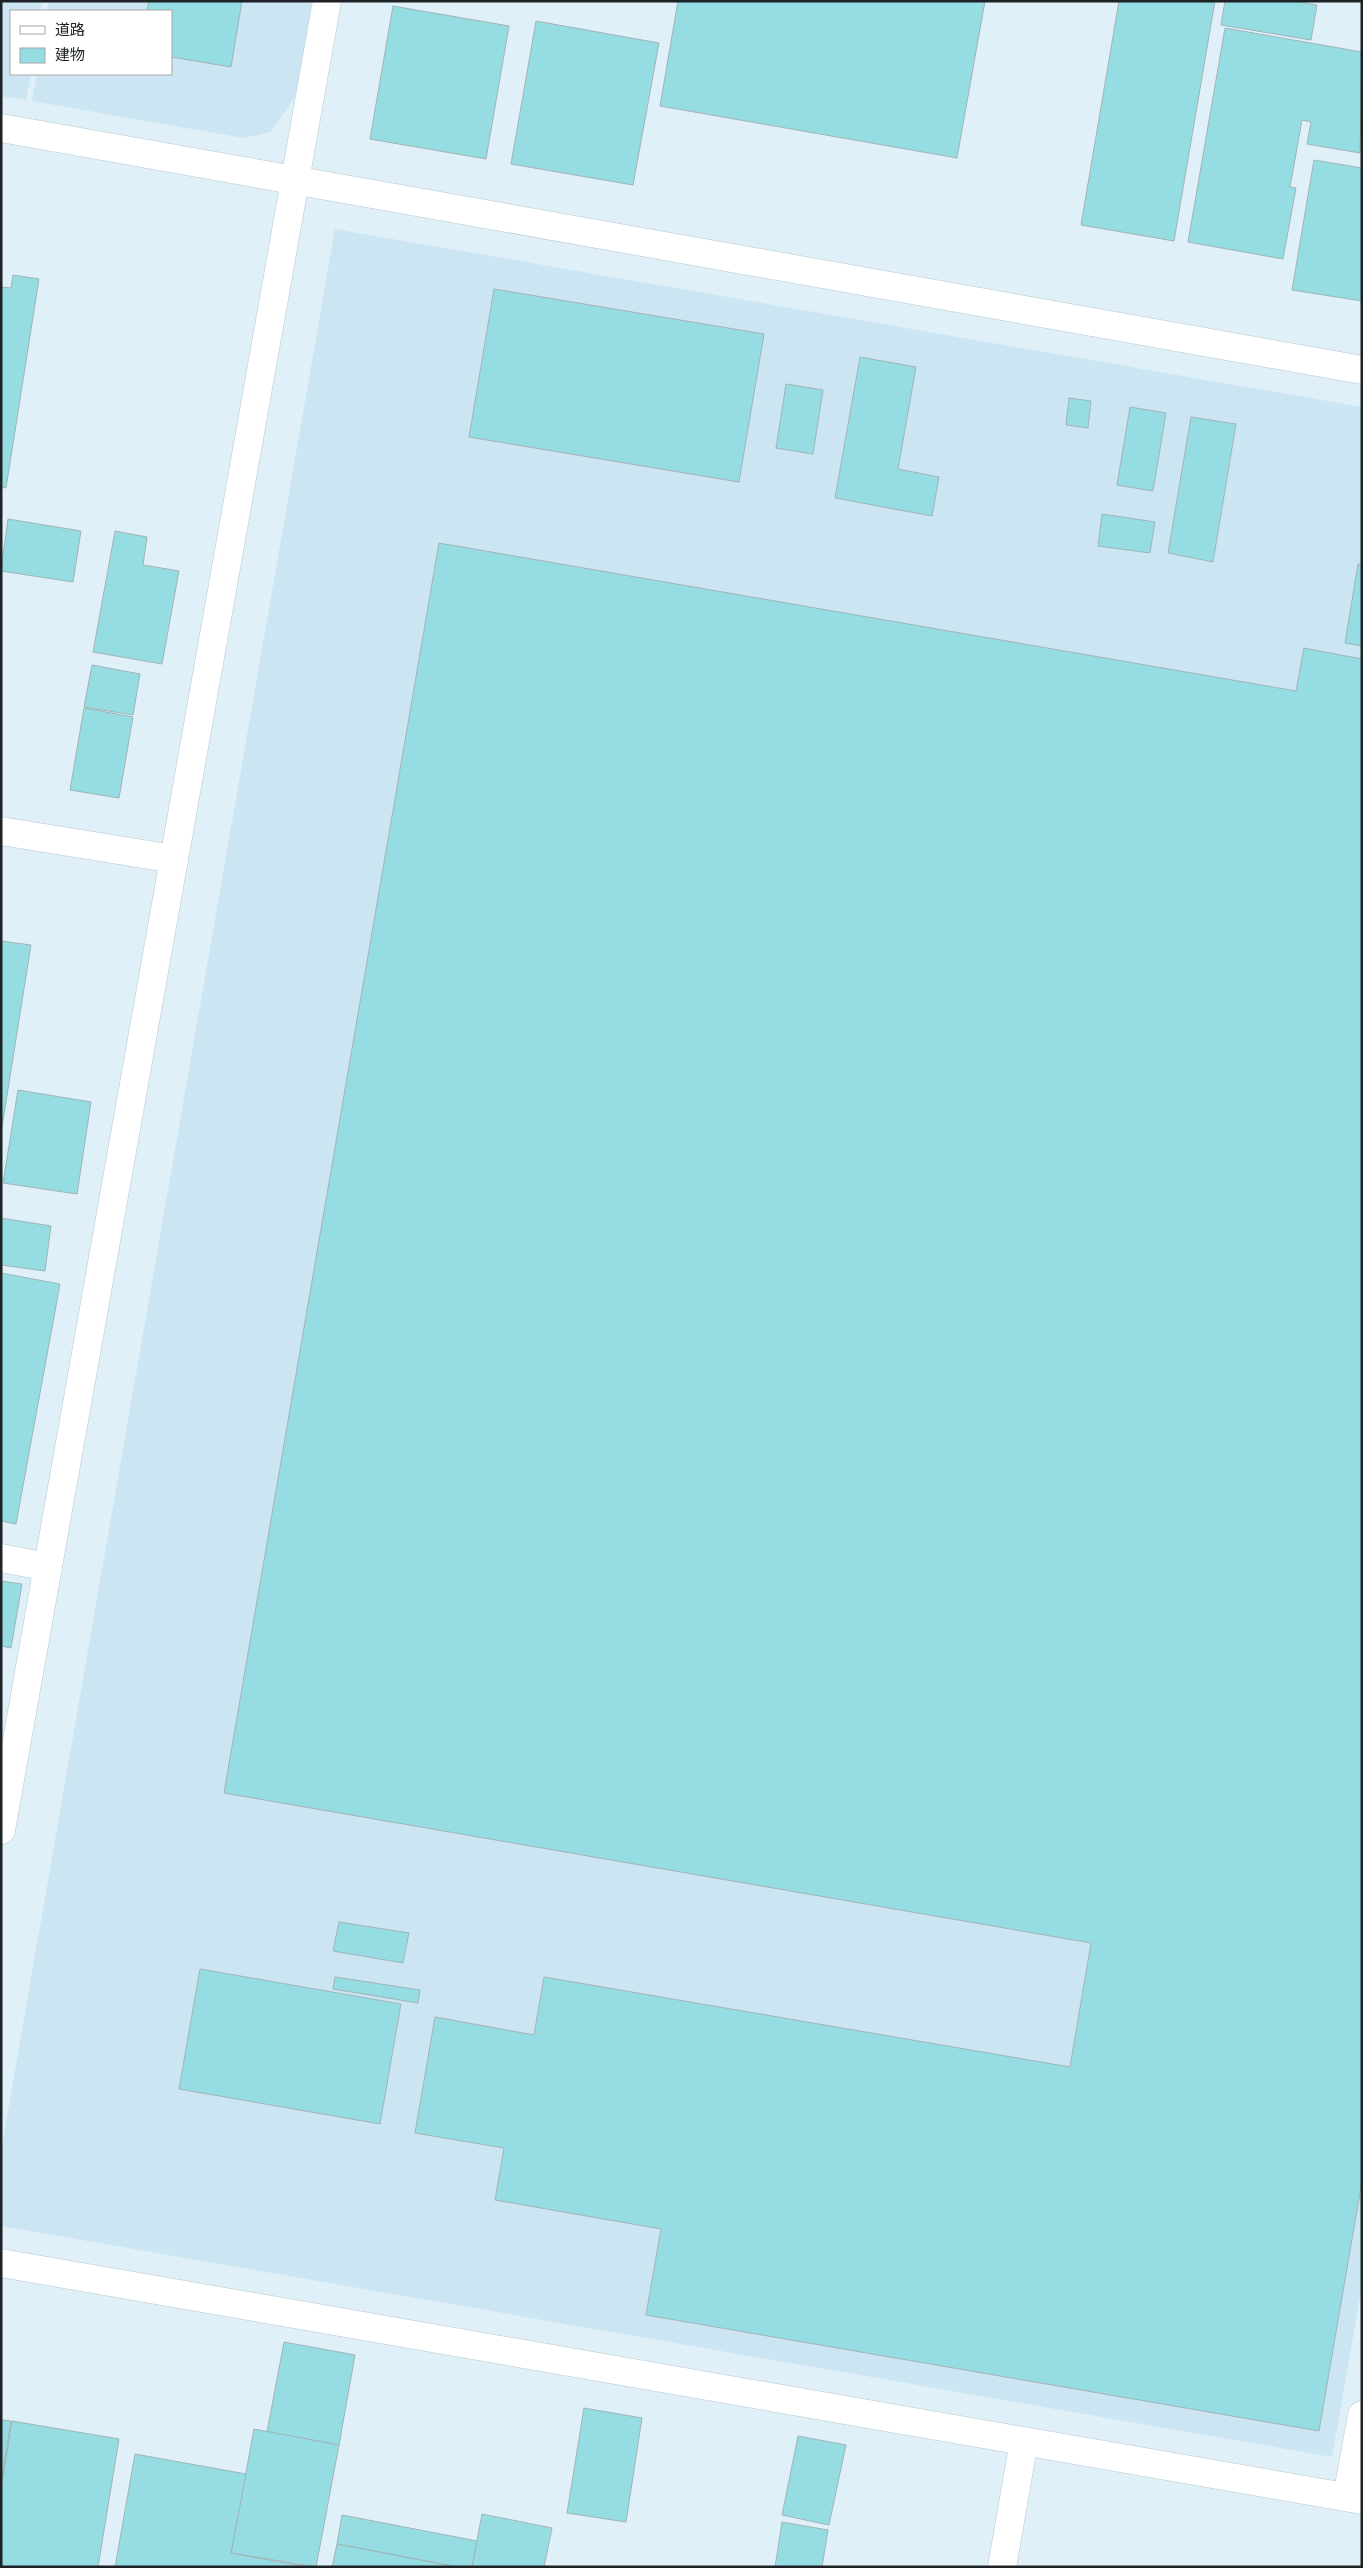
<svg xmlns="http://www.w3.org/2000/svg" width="1363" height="2568" font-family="Montserrat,'Noto Sans JP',sans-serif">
  <rect width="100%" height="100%" fill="#dff0f9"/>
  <g fill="#cce5f2">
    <polygon points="1,1 42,1 41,11 11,11 11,74 31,74 26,100 1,96"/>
    <polygon points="49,1 312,1 296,95 271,132 243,138 32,101 37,74 171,74 171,11 47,11"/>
    <polygon points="335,229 1362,407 1362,2286 1332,2457 1,2226 1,2151"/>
  </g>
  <g fill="#96dde3" stroke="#a1b4b6">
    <polygon points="149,1 242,1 231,67 171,57 171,11 147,11"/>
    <polygon points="678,1 985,1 957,158 660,106"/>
    <polygon points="1119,1 1215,1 1174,241 1081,225"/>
    <polygon points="1225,1 1294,1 1317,5 1311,40 1221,25"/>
    <polygon points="393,6 509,26 486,159 370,139"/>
    <polygon points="536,21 659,43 633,185 511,164"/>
    <polygon points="1225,28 1362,52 1360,153 1307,144 1311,122 1302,120 1290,187 1296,188 1283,259 1188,242"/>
    <polygon points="1314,160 1362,168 1362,301 1292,290"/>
    <polygon points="13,275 39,279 6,488 1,487 1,287 11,288"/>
    <polygon points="494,289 764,334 739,482 469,437"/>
    <polygon points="860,357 916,367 898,469 939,477 932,516 835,498"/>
    <polygon points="786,384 823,390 813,454 776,448"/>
    <polygon points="1069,398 1091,401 1088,428 1066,425"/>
    <polygon points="1130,407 1166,413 1153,491 1117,485"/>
    <polygon points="1191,417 1236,424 1213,562 1168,553"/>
    <polygon points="1102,514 1155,522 1150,553 1098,546"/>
    <polygon points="8,519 81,531 73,582 1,571"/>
    <polygon points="115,531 147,537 143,565 179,571 162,664 93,652"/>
    <polygon points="439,543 1296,691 1304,648 1362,659 1362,2181 1319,2431 646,2315 661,2229 495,2200 504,2148 415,2133 435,2017 534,2035 544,1977 1070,2067 1091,1943 224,1793"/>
    <polygon points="1358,564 1362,565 1362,646 1345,643"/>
    <polygon points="92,665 140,674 133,715 84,707"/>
    <polygon points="84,708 133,717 119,798 70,790"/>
    <polygon points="1,941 31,945 1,1133"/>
    <polygon points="18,1090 91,1102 77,1194 3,1183"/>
    <polygon points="1,1218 51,1226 45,1271 1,1265"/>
    <polygon points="1,1273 60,1284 16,1524 1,1521"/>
    <polygon points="1,1581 22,1584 11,1648 1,1646"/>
    <polygon points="339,1922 409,1933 403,1963 333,1951"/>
    <polygon points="200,1969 401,2004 380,2124 179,2089"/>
    <polygon points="335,1977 420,1990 418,2003 333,1989"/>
    <polygon points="284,2342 355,2355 339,2445 267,2432"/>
    <polygon points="584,2408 642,2418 626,2522 567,2513"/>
    <polygon points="1,2420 11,2421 1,2484"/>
    <polygon points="12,2421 119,2439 98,2567 1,2567 1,2489"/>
    <polygon points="254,2429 339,2445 316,2567 231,2553"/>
    <polygon points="798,2436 846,2445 829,2525 782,2515"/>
    <polygon points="135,2454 246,2474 231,2553 308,2567 115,2567"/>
    <polygon points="482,2514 552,2528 544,2567 472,2567"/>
    <polygon points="342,2515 477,2541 472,2567 457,2567 337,2544"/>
    <polygon points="782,2522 828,2530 822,2567 775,2567"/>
    <polygon points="337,2544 457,2567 332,2567"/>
  </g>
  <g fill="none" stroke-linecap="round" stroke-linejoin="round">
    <g stroke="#b6c7cf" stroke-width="29">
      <g id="minor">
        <polyline points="1,831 174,859"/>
        <polyline points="1,1558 48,1567"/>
        <polyline points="1347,2497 1362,2415"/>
        <polyline points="1002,2567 1024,2441"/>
      </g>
    </g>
    <g stroke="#b6c7cf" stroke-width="29">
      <g id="tertiary">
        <polyline points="1,128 1362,370"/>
        <polyline points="1,1830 327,1"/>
        <polyline points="1,2263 1362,2500"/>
      </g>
    </g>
    <use href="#minor" stroke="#fff" stroke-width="28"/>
    <use href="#tertiary" stroke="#fff" stroke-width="28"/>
  </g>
  <rect width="1363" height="2568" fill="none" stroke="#1c2225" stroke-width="5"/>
  <rect x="10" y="10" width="162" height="65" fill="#ffffff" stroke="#a4a7a8"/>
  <rect x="20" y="26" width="25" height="8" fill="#ffffff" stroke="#a4a7a8"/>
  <text x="55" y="35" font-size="15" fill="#1c2225">道路</text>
  <rect x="20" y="48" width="25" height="15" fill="#96dde3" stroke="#a4a7a8"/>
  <text x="55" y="60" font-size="15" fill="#1c2225">建物</text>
</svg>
